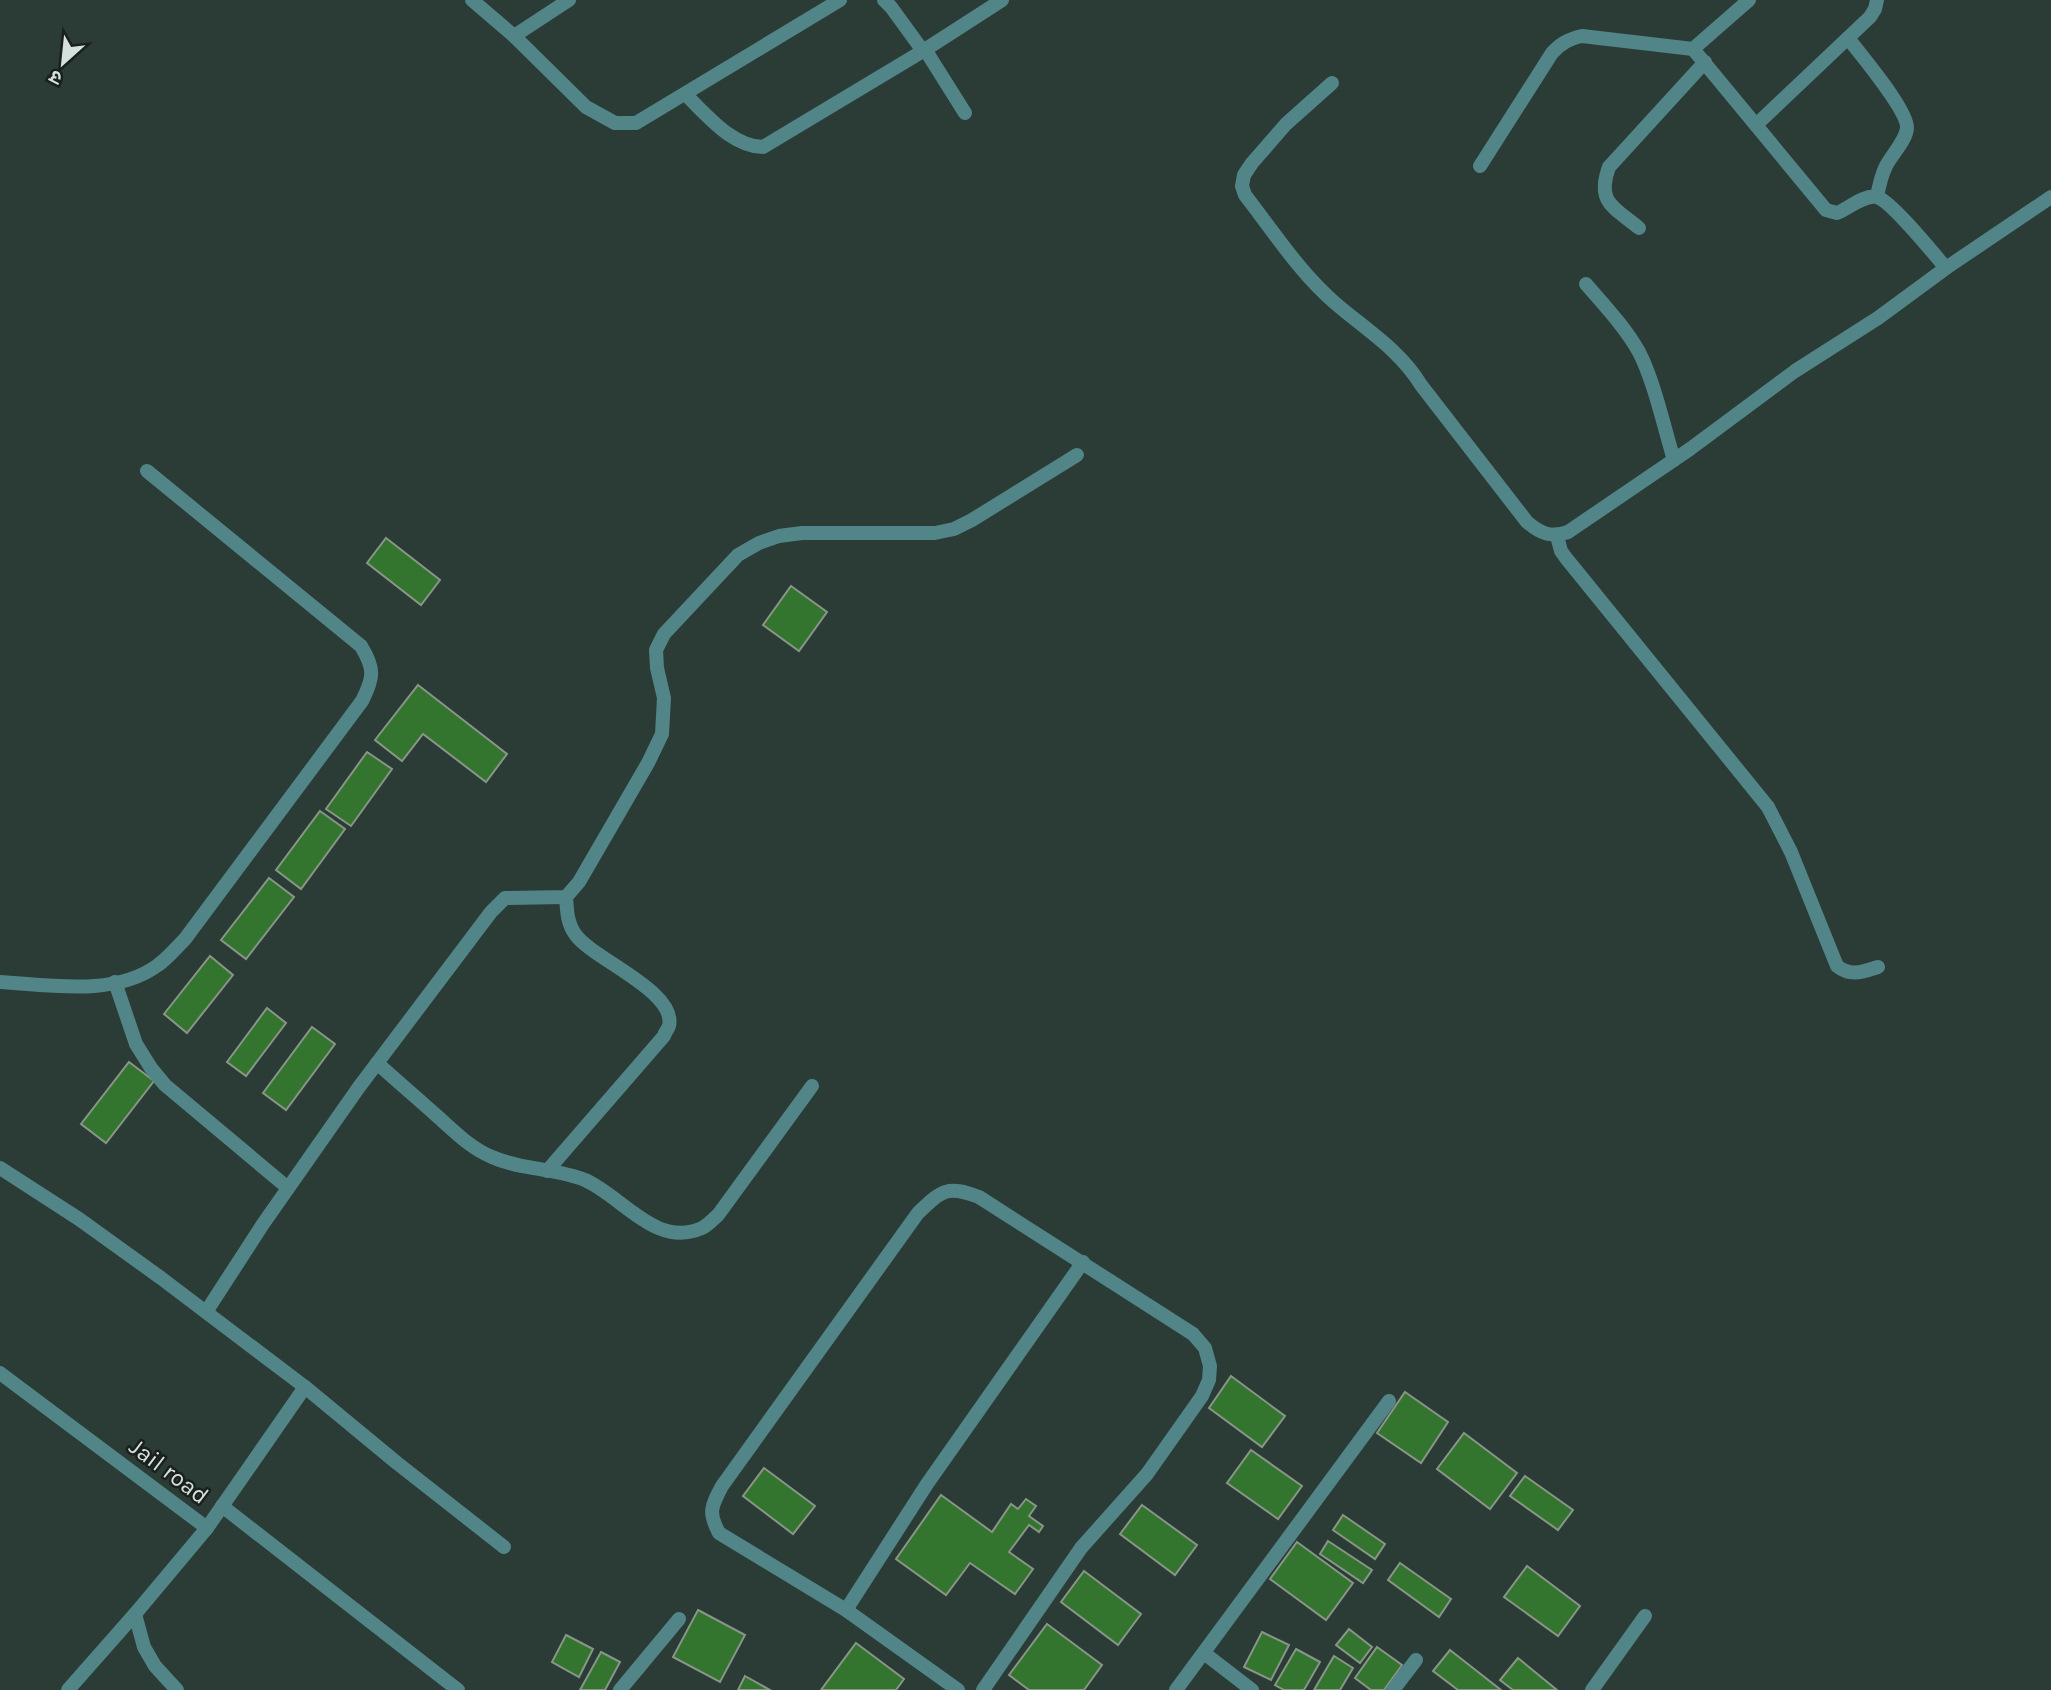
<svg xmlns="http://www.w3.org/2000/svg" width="2051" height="1690" font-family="Karla,'Noto Sans Devanagari',sans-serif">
  <rect width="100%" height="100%" fill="#2b3b35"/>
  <g fill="#33742f" stroke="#899588" stroke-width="2">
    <polygon points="386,538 440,580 421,605 367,563"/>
    <polygon points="791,586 827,612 799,651 763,625"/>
    <polygon points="418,685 507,754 486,782 423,734 402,761 375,740"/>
    <polygon points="367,752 392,769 351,826 326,809"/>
    <polygon points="320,811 345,829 301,889 276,870"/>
    <polygon points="269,878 294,897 246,959 221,940"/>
    <polygon points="210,956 233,975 187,1033 164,1014"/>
    <polygon points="267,1008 286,1023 246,1076 227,1062"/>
    <polygon points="312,1027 335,1044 286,1110 263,1093"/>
    <polygon points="129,1062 154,1081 106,1143 81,1124"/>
    <polygon points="1231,1376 1285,1416 1262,1447 1209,1408"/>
    <polygon points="1405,1392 1448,1422 1421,1463 1377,1433"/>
    <polygon points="1464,1433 1517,1473 1490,1509 1437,1469"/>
    <polygon points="1251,1450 1302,1486 1278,1519 1227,1483"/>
    <polygon points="764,1468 815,1506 793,1534 743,1496"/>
    <polygon points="1525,1476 1573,1510 1558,1530 1510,1496"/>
    <polygon points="941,1495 992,1532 1011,1504 1018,1509 1026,1499 1036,1506 1029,1516 1043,1526 1039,1532 1029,1525 1009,1552 1033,1569 1015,1594 970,1563 946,1595 896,1559"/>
    <polygon points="1142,1505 1197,1545 1175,1575 1120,1534"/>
    <polygon points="1343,1515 1385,1544 1375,1559 1333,1530"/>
    <polygon points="1328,1541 1372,1570 1363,1583 1320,1554"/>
    <polygon points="1297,1542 1353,1583 1326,1620 1270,1579"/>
    <polygon points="1400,1563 1451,1599 1439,1617 1388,1580"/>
    <polygon points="1527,1566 1580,1606 1558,1636 1504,1597"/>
    <polygon points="1084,1571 1141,1614 1118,1645 1061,1602"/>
    <polygon points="698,1610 745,1635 720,1682 673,1657"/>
    <polygon points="1047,1624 1102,1665 1084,1690 1029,1690 1009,1675"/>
    <polygon points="1349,1629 1372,1647 1360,1663 1336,1645"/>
    <polygon points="1262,1632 1289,1645 1271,1680 1244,1667"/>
    <polygon points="566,1635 593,1649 579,1677 552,1662"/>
    <polygon points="856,1643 904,1679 896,1690 821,1690"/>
    <polygon points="1377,1647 1402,1665 1384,1690 1371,1690 1355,1678"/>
    <polygon points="1296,1649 1320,1662 1304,1690 1284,1690 1275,1685"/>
    <polygon points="1450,1650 1501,1690 1458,1690 1433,1671"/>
    <polygon points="601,1652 620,1662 605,1690 580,1690"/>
    <polygon points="1334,1656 1353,1668 1340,1690 1314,1690"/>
    <polygon points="1518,1658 1557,1690 1513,1690 1500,1680"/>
    <polygon points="745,1676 770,1690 738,1690"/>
  </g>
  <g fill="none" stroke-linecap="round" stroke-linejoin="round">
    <g stroke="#518587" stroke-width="14">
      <path d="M1557,536L1561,551L1566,558L1768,807L1791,852L1837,966C1851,977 1862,972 1878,967"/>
      <path d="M0,982C50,985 115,997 158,965C168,958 176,948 185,939L362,701C374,677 375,669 361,646L147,471"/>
      <polyline points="115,982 136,1044 151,1068 165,1085 288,1188"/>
      <path d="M377,1063C397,1081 417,1098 437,1116C454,1131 470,1148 492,1157C521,1170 555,1168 585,1180C622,1196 656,1249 702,1228C708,1225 713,1219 718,1215L812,1086"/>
      <polyline points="0,1168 79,1219 161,1278 305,1387 207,1528"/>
      <path d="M547,1171L664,1036C665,1032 668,1029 669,1026C677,991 592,959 575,934C567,923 567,910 566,897"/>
      <polyline points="206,1312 263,1224 359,1087 491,912 505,898 566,897 579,882 648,763 662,734 664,698 657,668 656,650 664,634 738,555 759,543 779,536 802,533 935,533 954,529 972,520 1077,455"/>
      <polyline points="305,1387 397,1463 504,1547"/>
      <polyline points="222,1506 458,1690"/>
      <polyline points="135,1614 144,1647 155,1666 177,1690"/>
    </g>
    <g stroke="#518587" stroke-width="14">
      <polyline points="472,0 514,36 586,107 615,123 636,123 840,0"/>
      <polyline points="884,0 891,7 923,51 926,51 965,113"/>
      <path d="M1749,0L1693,49L1826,210L1837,213C1848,209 1864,194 1877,197C1891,201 1934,254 1946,268"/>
      <polyline points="514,36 569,0"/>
      <path d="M1848,38C1860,54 1908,110 1907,128C1906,141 1892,154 1886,166C1881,176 1879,186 1877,197"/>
      <path d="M1332,83L1286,124L1252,163L1244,175L1242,186L1245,195C1273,231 1300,273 1335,303C1365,329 1400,350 1421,385L1527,522C1540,533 1550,538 1568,532L1690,449L1795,371L1878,318L1946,268L2051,197"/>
      <path d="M685,94C707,115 731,146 763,147L923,51L1002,0"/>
      <polyline points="1756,125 1870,17 1875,9 1877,0"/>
      <path d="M1480,166L1552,53C1561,43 1569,39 1582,36L1693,49"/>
      <path d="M1639,228C1614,207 1596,203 1609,167L1705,62"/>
      <path d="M1586,284C1604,305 1625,327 1639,352C1654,381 1664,427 1674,460"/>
      <polyline points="0,1373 207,1528 135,1614 68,1690"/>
      <polyline points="846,1610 927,1484 1083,1262"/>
      <polyline points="1204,1653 1252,1690"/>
      <polyline points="620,1690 679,1619"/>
      <path d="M958,1690L846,1610L719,1533C708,1512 711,1507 722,1486L918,1213C942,1190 947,1185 979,1197L1193,1334L1205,1348L1210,1366L1209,1380L1202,1396L1147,1474L1081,1548L983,1690"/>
      <polyline points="1176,1690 1389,1401"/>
      <polyline points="1393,1690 1416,1660"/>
      <polyline points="1592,1690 1645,1616"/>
    </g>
  </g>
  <g text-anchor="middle" stroke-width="5" stroke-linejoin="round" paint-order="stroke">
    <g font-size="24" fill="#d6e0dc" stroke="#19201e">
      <text transform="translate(169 1471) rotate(37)" y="8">Jail road</text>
    </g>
  </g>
  <g transform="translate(63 63) rotate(207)" stroke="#19201e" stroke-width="5" paint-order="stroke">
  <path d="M0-5L12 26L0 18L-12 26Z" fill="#d6e0dc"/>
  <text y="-10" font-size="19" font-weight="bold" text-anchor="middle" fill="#d6e0dc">उ</text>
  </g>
</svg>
